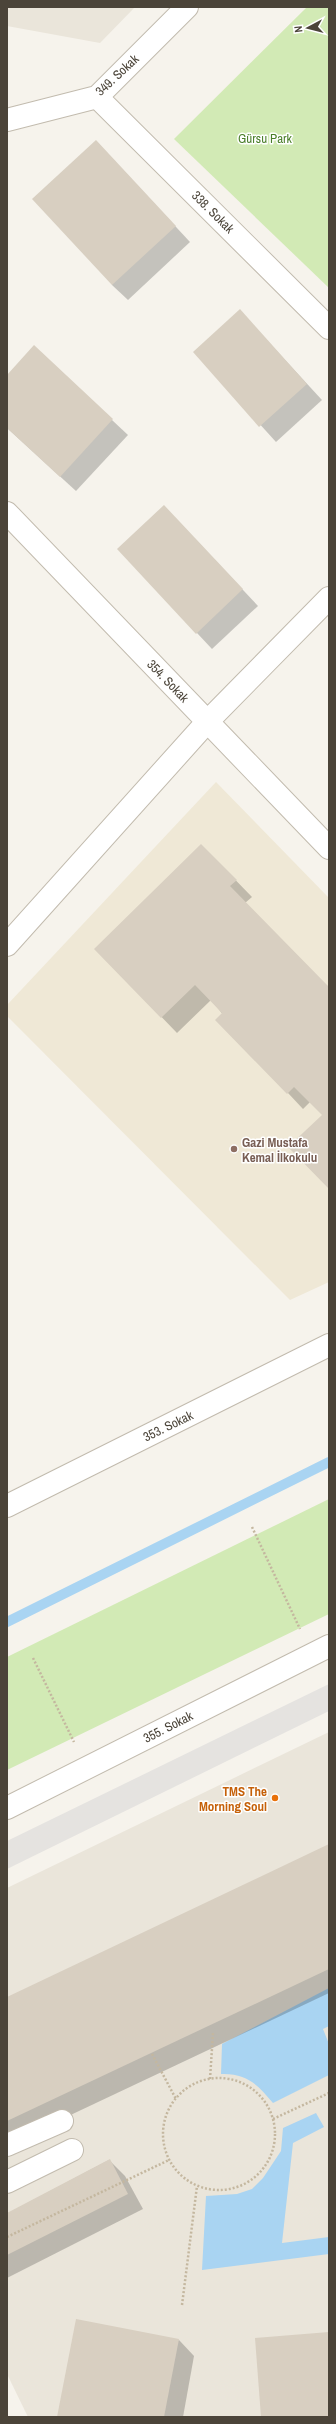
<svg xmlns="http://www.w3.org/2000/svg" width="336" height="2424" viewBox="0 0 336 2424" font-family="'Archivo Narrow',sans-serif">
  <rect width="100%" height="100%" fill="#f6f3ec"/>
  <g fill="#eae5da">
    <path d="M7,7h128l-35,36 -93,-17z"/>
    <path d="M329,1732v685h-301l-21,-43v-486z"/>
  </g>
  <path fill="#efe8d6" d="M216,782l113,116v384l-39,18 -283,-284v-11z"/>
  <g fill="#d2eab5">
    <path d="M307,7h22v281l-155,-149z"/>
    <path d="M329,1499v115l-322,156v-113z"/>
  </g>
  <path fill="#e5e3e0" d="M329,1684v27l-322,158v-28z"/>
  <g fill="#a9d4f2">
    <path d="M329,1988v38l-6,3 6,15v31l-56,28c-15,-18 -26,-30 -52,-29l1,-30z"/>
    <path d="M316,2113l8,14 -31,16 -11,100 47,-6v17l-127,16 4,-74 31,-2 15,-5 11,-11 18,-27 2,-23z"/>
  </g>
  <g fill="#0003">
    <path d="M96,141l94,101 -62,58 -16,-15z"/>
    <path d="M240,311l82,89 -46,42 -82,-90z"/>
    <path d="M34,347l94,88 -52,56 -69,-63v-52z"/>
    <path d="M179,522l79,84 -46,43 -15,-16z"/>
    <path d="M217,861l35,36 -7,6 84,85v200l-6,-73 -13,-13 -7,7 -15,-16 -77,-93 -34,33 -81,-84z"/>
    <path d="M329,1846v147l-322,152v-147z"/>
    <path d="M109,2160l16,16 18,33 -136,69v-64z"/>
    <path d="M179,2340l15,16 -11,61h-125z"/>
  </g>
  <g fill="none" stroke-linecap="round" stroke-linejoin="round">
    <path stroke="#a9d4f2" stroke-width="10" d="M7,1622l322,-160"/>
  </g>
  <g fill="#d8cfc1">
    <path d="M96,140l80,86 -64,59 -80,-86z"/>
    <path d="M240,309l67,75 -48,43 -66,-75z"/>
    <path d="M34,345l79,74 -53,58 -53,-49v-53z"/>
    <path d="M164,505l79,84 -47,45 -79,-85z"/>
    <path d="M201,844l36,36 -7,6 99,101v202l-41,-42 34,-32 -28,-28 -7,7 -72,-74 7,-7 -27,-28 -34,33 -67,-69z"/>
    <path d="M329,1844v125l-322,152v-124z"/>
    <path d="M110,2159l18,35 -121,61v-42z"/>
    <path d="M76,2319l103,20 -15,78h-107z"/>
    <path d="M329,2332v85h-68l-6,-79z"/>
  </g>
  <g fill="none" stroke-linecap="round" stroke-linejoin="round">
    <g stroke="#c2bbae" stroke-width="24">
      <g id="street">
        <path d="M97,97l232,231"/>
        <path d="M7,120l90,-23 90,-90"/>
        <path d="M7,513l322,335"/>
        <path d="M7,945l200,-223 122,-124"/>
        <path d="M7,1506l322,-161"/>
        <path d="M7,1808l322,-162"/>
        <path d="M7,2145l55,-24"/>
        <path d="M7,2182l65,-32"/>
      </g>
    </g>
    <g stroke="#c4b79f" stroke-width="2.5" stroke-dasharray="2 2" stroke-linecap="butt">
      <path d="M252,1527l48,102"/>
      <path d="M33,1658l41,84"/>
      <path d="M152,2054l24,45"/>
      <circle cx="219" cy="2134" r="56"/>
      <path d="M210,2079l3,-46"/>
      <path d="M273,2119l56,-26"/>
      <path d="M7,2237l162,-77"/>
      <path d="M182,2305l15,-119"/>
    </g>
    <use href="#street" stroke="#fff" stroke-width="22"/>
  </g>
  <circle fill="#8d6e63" stroke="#fff" stroke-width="1.5" cx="234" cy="1149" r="4"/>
  <circle fill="#e8710a" stroke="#fff" stroke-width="1.5" cx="275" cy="1798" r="4"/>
  <g text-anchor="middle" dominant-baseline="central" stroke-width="3" stroke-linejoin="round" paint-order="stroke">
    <g font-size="13" fill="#4b4439" stroke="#fff">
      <text transform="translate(117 75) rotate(-43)">349. Sokak</text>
      <text transform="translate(213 212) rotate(45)">338. Sokak</text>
      <text transform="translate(168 681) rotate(46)">354. Sokak</text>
      <text transform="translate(168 1426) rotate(-26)">353. Sokak</text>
      <text transform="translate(168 1727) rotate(-27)">355. Sokak</text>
    </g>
    <g font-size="13" fill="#4a7f2a" stroke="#fff">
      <text x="265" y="138">Gürsu Park</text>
    </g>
    <g font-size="13" font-weight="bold" fill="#785e54" stroke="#fff" text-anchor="start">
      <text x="242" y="1142">Gazi Mustafa<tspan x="242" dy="15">Kemal İlkokulu</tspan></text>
    </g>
    <g font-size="13" font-weight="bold" fill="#c56008" stroke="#fff" text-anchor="end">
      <text x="267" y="1791">TMS The<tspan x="267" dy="15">Morning Soul</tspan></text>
    </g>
  </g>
  <rect width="336" height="2424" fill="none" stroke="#4b4439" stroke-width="16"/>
  <g transform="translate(308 28) rotate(263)" stroke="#ffffff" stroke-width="3" paint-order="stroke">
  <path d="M0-3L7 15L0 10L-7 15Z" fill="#4b4439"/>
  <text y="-6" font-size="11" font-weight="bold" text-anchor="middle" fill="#4b4439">N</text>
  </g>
</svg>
